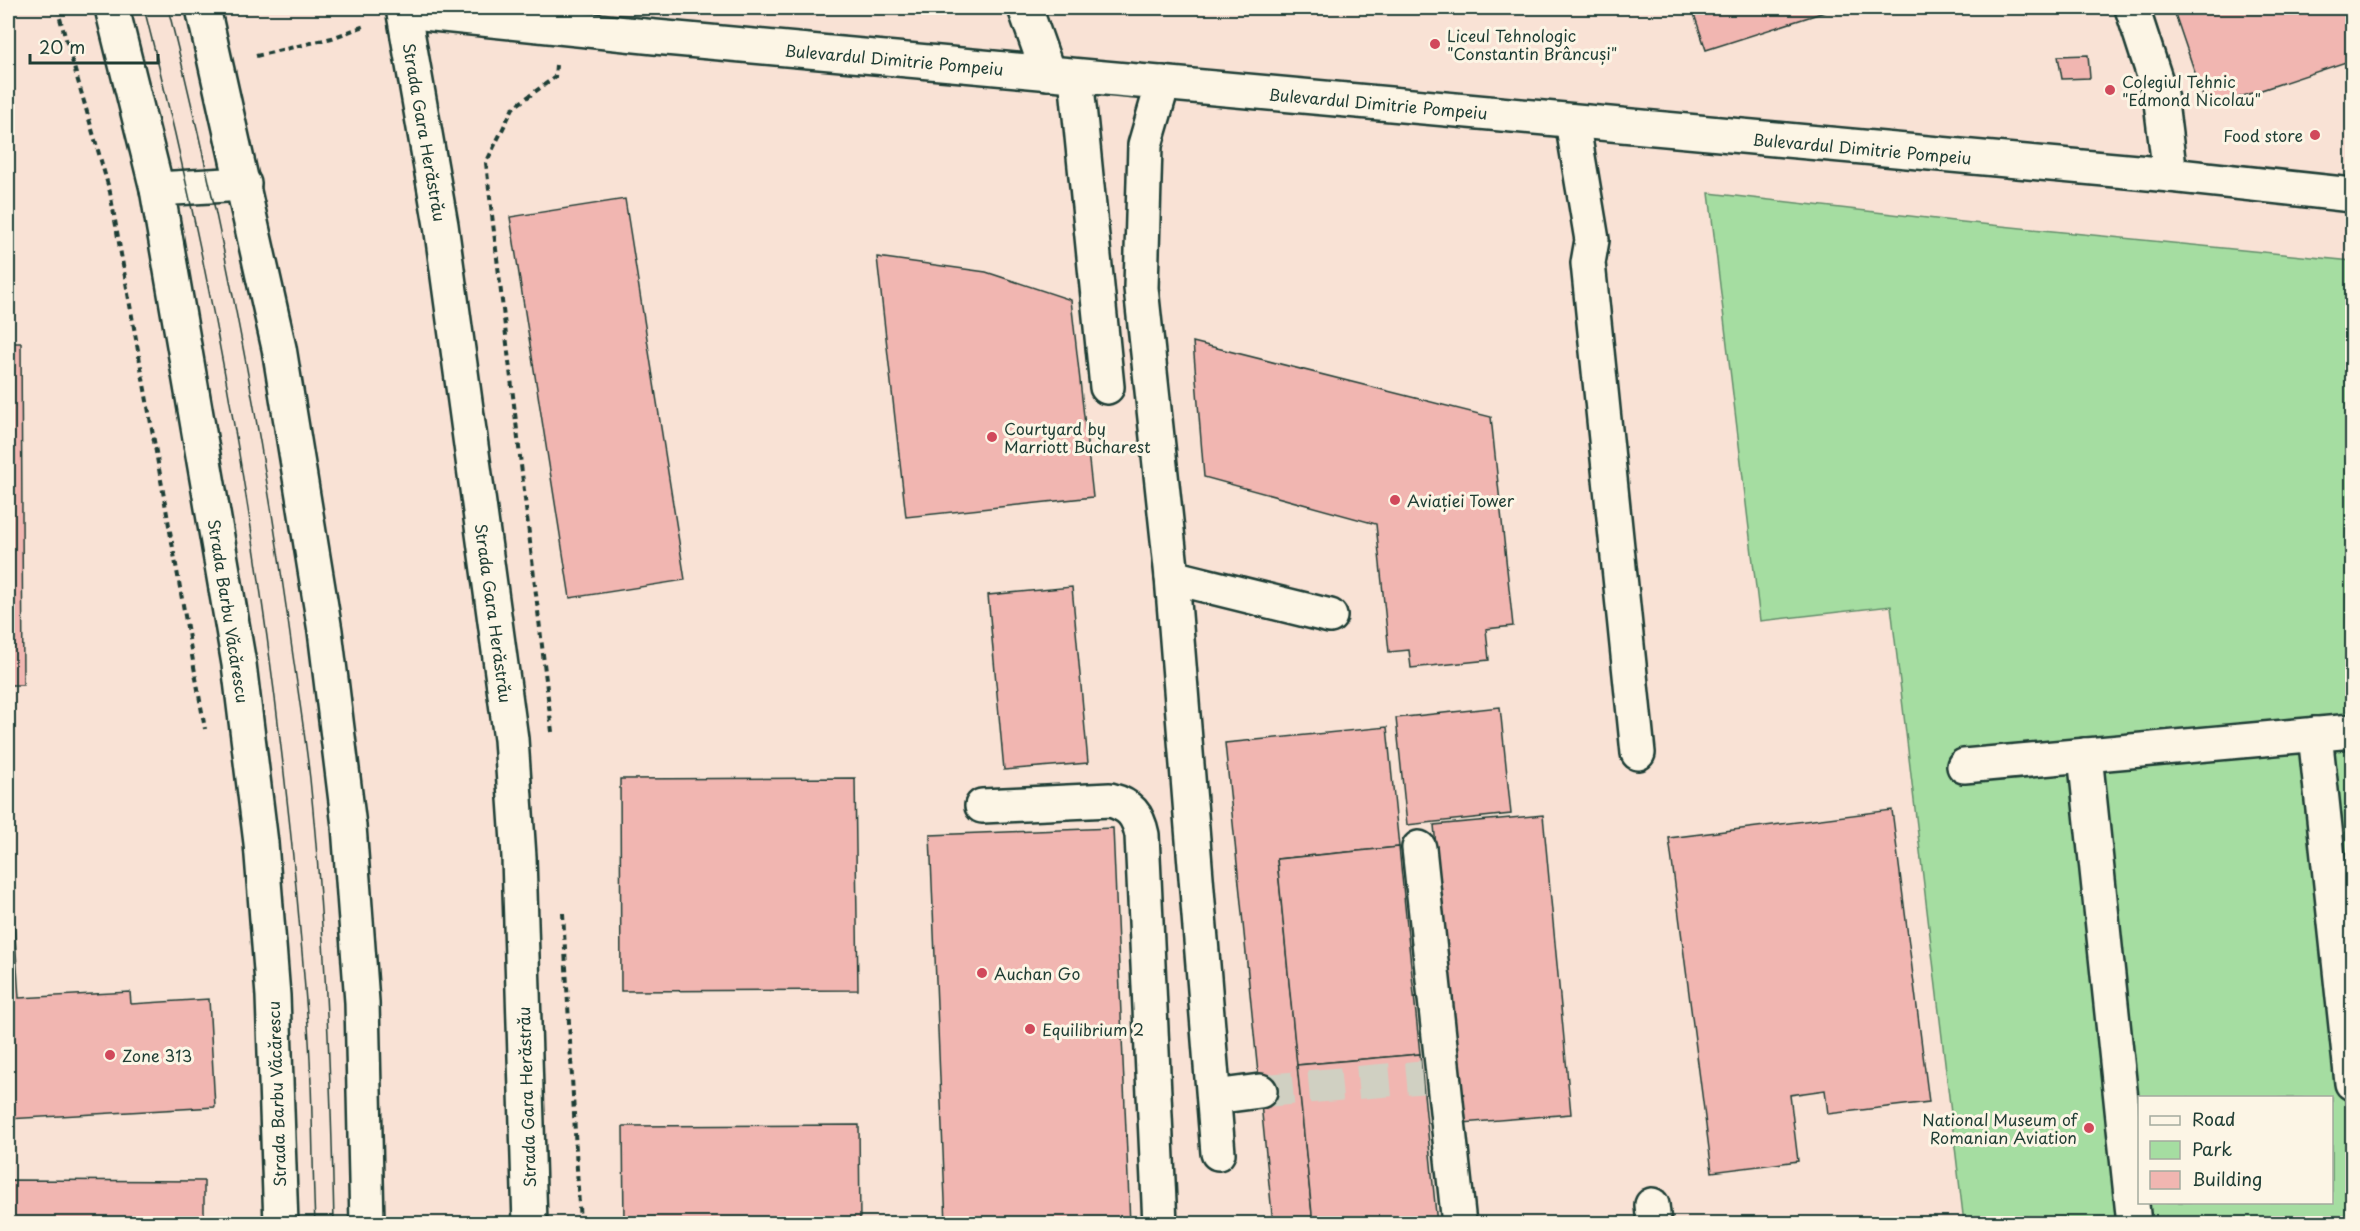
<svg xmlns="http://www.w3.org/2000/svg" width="2360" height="1231" viewBox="0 0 2360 1231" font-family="'Playpen Sans',sans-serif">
  <rect width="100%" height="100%" fill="#fcf5e5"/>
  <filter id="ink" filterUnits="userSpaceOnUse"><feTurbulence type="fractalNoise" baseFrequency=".0167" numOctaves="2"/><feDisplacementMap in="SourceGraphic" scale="12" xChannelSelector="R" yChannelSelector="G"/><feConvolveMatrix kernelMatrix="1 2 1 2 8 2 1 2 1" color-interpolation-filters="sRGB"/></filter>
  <g filter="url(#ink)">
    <path fill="#f9e2d5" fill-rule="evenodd" d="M8,8h2344v1215h-2344zM2140,1098h192v104h-192z"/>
    <path fill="#a5dda1" stroke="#628d6a" stroke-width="1.5" fill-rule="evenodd" d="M1709,193l253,29 390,39v962h-388l-73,-617 -131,15zM2140,1098h192v104h-192z"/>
    <g fill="#f1b6b1" stroke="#1f3d34" stroke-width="1.5">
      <path d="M1692,8h145l-131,42z"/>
      <path d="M2173,8h179v52l-145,48z"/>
      <path d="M2088,55l2,23 -28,1 -4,-23z"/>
      <path d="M625,199l60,381 -115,18 -60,-381z"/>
      <path d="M877,257l109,15 85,28 22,197 -187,20z"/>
      <path d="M1193,342l298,75 22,209 -27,3 3,31 -78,8 -2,-18 -20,2 -13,-128 -172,-47z"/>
      <path d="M8,343h13l2,342h-15z"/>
      <path d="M1072,587l16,176 -84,7 -16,-175z"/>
      <path d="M1500,707l11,107 -104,11 -11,-107z"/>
      <path d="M1387,727l12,120 -122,12 36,365h-40l-48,-481z"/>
      <path d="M855,778l3,212 -237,1 -1,-212z"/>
      <path d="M1892,810l37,292 -101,12 -3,-24 -35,5 8,66 -86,11 -43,-334z"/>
      <path d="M1543,815l28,299 -109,9 -28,-298z"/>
      <path d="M1113,828l17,396h-184l-16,-389z"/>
      <path d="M1399,847l21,207 -123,11 -20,-206z"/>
      <path d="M8,905h5l6,93 111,-6 1,12 78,-5 6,108 -207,12z"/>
      <path d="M1420,1054l17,170h-124l-16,-159z"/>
      <path d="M859,1125l1,99h-236l-1,-98z"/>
      <path d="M8,1180l196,1v43h-196z"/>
    </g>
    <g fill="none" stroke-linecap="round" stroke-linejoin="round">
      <path stroke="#d0d0c2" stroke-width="33" stroke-dasharray="33 16" stroke-linecap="butt" d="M1260,1091l162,-14"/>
      <g stroke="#1f3d34" stroke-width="38">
        <g id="minor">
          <path d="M403,8l38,217 70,514 8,118 11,367"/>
          <path d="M1025,8l23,65"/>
          <path d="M2132,8l28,86 10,81"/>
          <path d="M404,11l251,26 1515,138 182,20"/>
          <path d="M1076,76l31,311"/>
          <path d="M1163,83l-18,62 -4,143 31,289 46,576"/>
          <path d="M1572,121l20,119 -4,23 50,490"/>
          <path d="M157,189l87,-5"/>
          <path d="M1172,577l158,39"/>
          <path d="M2315,734l37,349"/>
          <path d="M2085,755l49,469"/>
          <path d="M1964,766l388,-35"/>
          <path d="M982,806l128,-6c20,5 28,15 32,35l18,389"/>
          <path d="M1419,848l40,376"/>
          <path d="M1214,1097l46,-6"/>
          <path d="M1652,1205l2,19"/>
        </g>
      </g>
      <g stroke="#1f3d34" stroke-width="38">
        <g id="major">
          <path d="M112,8l45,181 82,475 22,179 12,153 8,228"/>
          <path d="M203,8l76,340 46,283 24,195 13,176 5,222"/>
        </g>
      </g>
      <g stroke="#1f3d34" stroke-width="4" stroke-dasharray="6 4.5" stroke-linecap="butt">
        <path d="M57,8l53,184 95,537"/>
        <path d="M256,56l76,-18 35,-13"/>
        <path d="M552,732l-66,-569 27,-55 42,-31 1,-12"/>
        <path d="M563,913l17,311"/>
      </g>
      <use href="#minor" stroke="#fcf5e5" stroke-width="33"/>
      <use href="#major" stroke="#fcf5e5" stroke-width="33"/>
      <g stroke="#1f3d34" stroke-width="1.5">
        <path d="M144,8c87,334 138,674 164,1018 5,65 4,132 7,198"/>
        <path d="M168,8c51,202 91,406 120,612 7,53 16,106 22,159 15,148 21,296 24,445"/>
      </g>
    </g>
  </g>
  <g fill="#d1495b" stroke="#fcf5e5" stroke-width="2">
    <circle cx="1435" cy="44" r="6"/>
    <circle cx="2110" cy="90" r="6"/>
    <circle cx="2315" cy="135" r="6"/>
    <circle cx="992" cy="437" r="6"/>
    <circle cx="1395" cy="500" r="6"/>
    <circle cx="982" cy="973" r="6"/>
    <circle cx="1030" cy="1029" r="6"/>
    <circle cx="110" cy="1055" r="6"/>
    <circle cx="2089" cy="1128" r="6"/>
  </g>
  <g text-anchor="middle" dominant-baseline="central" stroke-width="6" stroke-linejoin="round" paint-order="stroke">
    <g font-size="16" fill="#1f3d34" stroke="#fcf5e5" text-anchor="start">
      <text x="1447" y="35">Liceul Tehnologic<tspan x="1447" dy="18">"Constantin Brâncuși"</tspan></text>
      <text x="2122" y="81">Colegiul Tehnic<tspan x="2122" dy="18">"Edmond Nicolau"</tspan></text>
      <text x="2303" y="135" text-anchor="end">Food store</text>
      <text x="1004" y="428">Courtyard by<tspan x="1004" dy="18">Marriott Bucharest</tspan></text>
      <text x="1407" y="500">Aviației Tower</text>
      <text x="994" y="973">Auchan Go</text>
      <text x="1042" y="1029">Equilibrium 2</text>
      <text x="122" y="1055">Zone 313</text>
      <text x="2077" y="1119" text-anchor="end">National Museum of<tspan x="2077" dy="18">Romanian Aviation</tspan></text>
    </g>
    <g font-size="16" fill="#1f3d34" stroke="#fcf5e5">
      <text transform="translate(894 59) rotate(5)">Bulevardul Dimitrie Pompeiu</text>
      <text transform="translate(1378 103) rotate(5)">Bulevardul Dimitrie Pompeiu</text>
      <text transform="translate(425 132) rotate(80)">Strada Gara Herăstrău</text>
      <text transform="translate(1862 148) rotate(5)">Bulevardul Dimitrie Pompeiu</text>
      <text transform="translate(229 611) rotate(81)">Strada Barbu Văcărescu</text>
      <text transform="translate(494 613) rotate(82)">Strada Gara Herăstrău</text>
      <text transform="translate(276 1094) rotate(-92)">Strada Barbu Văcărescu</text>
      <text transform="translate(526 1097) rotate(-92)">Strada Gara Herăstrău</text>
    </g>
  </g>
  <rect width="2360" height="1231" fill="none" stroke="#fcf5e5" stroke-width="30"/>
  <rect x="15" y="15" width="2330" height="1201" fill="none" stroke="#1f3d34" stroke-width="2" filter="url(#ink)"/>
  <rect x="2138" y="1096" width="195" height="108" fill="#fcf5e5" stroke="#a4ab9e" stroke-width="1.5"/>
  <rect x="2150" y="1116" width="30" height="9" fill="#fcf5e5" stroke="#a4ab9e" stroke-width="1.5"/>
  <text x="2192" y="1126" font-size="18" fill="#1f3d34">Road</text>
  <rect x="2150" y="1141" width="30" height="18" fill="#a5dda1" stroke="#a4ab9e" stroke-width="1.5"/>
  <text x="2192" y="1156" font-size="18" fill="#1f3d34">Park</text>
  <rect x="2150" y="1171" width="30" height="18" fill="#f1b6b1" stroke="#a4ab9e" stroke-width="1.5"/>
  <text x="2192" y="1186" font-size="18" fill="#1f3d34">Building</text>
  <path d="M30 54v9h128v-9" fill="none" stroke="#1f3d34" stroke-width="3"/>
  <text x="39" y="54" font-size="18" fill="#1f3d34" stroke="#fcf5e5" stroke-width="4.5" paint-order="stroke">20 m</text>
</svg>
